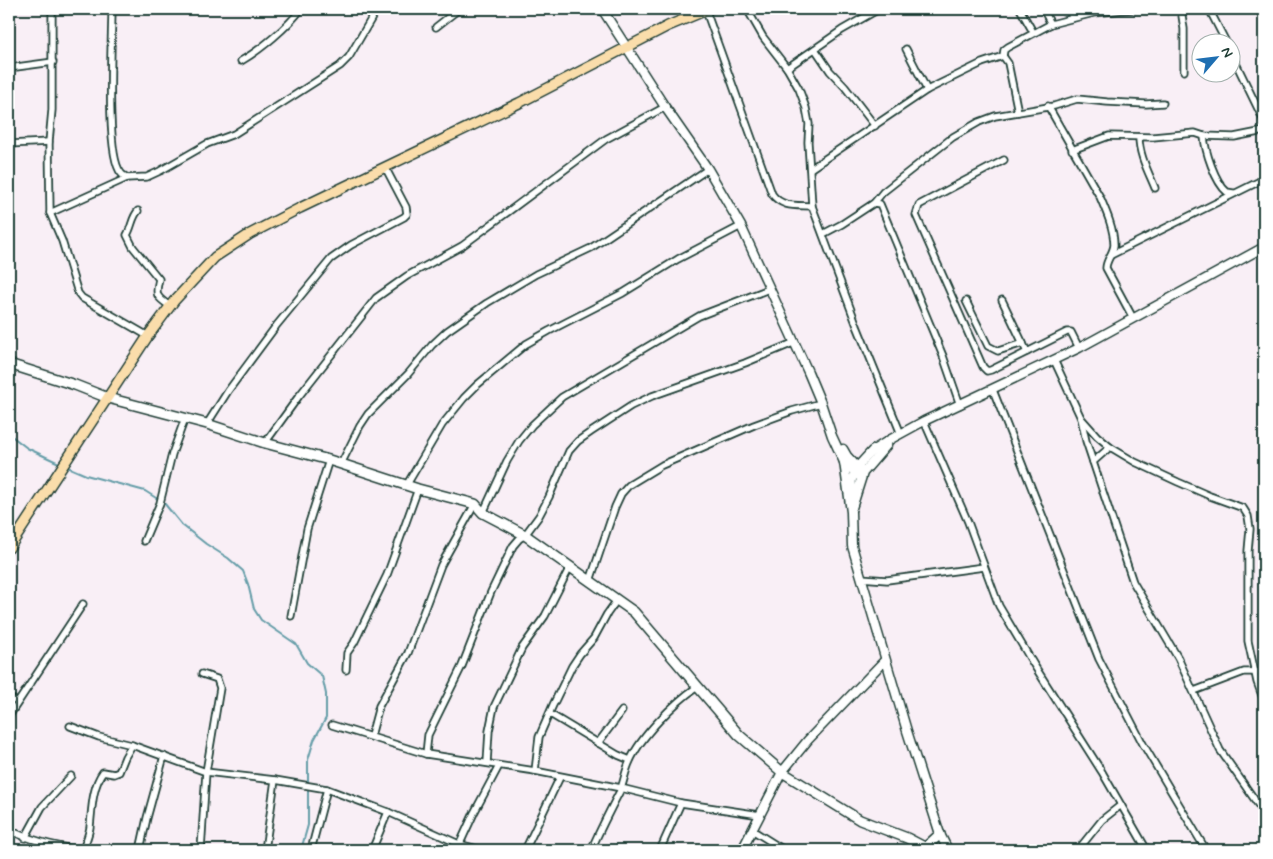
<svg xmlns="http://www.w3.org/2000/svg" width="1273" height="859" viewBox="0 0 1273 859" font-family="Mynerve,sans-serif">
  <rect width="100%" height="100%" fill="#f9eff6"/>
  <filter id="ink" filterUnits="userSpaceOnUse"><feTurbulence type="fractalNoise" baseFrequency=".02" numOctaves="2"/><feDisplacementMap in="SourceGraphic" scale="10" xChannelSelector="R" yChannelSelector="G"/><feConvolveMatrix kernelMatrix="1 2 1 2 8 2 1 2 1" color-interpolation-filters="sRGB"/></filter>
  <g filter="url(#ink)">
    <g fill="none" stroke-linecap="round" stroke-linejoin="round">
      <g stroke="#659da8" stroke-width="2">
        <path d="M9,434l18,14 34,16"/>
        <path d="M65,466l21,9 59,16 19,12 18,22 24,19 22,14 15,13 5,13 6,25 7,11 35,24 11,19 15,13 4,18v24l-12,22 -6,20v65l-7,25"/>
      </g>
      <g stroke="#1f3d34" stroke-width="9">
        <g id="minor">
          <path d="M52,9v101l-3,32 1,71 12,28 16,52 4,5 66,38"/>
          <path d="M112,9c0,28 -7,147 9,164 1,2 4,3 6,5"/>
          <path d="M747,9l16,28 24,31 12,21 7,19 3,16 -1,18 4,64 45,120 44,108"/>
          <path d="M1020,9l13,23"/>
          <path d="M1043,9l8,15"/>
          <path d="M1068,9l5,9"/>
          <path d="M1181,9l3,20v42"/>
          <path d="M1209,9l17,33"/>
          <path d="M706,11l66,183c10,14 25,11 40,12"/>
          <path d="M436,27l23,-18"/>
          <path d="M815,49l15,22 15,16 30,39"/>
          <path d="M906,49l21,41"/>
          <path d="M1230,51l34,70"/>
          <path d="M1003,56l1,-6 4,-3 43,-23 43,-11 39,-4"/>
          <path d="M1003,56l5,7 10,49"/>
          <path d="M241,61c18,-10 48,-35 60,-52"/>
          <path d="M9,68l44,-6"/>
          <path d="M787,68l55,-38 35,-20"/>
          <path d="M1048,106l52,91c6,14 14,32 14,48 -1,9 -8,15 -8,23l27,50"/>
          <path d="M1204,136c1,15 11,46 23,56l6,1"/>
          <path d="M1139,137c0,18 9,34 16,51"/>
          <path d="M9,144l40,-2"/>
          <path d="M1072,150l37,-14 44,1 42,-4 9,3 30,1 30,-6"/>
          <path d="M1004,160l-85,45 -3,10 67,152 4,4 4,-1 76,-38h4l8,16"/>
          <path d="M810,169l117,-79 55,-27 21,-7"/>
          <path d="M874,203l9,-11 70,-55 26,-15 16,-6 59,-10 23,-7 30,3 39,2 17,-1"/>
          <path d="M138,211c-6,6 -6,16 -11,24l6,12 26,32c-4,16 -3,18 11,27"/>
          <path d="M50,213l77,-35 20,-1 13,-6 47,-27 27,-10 106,-68 9,-9 28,-48"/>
          <path d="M823,234l19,-10 32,-21 6,1 63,152 17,49"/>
          <path d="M1111,255l153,-76"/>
          <path d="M1002,300l25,52"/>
          <path d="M966,301l22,45 10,5 25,-8"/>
          <path d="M1054,360l27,58 16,18 13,11 25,15 43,20 32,14 33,12 5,8 2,13 -2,22v90l9,41 7,19"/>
          <path d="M993,390l106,269 44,85 63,106"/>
          <path d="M1081,418l5,23 47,141 45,76 42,92 44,63"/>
          <path d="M924,421l44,101 31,84 35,59 68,107 45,78"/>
          <path d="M207,424l21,-33 48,-65 55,-67 20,-14 53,-28 3,-3 -1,-7 -21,-40"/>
          <path d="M265,443l34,-47 77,-98 31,-22 55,-30 144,-107 59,-32"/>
          <path d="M1093,462l17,-15"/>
          <path d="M341,464l19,-38 8,-12 40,-40 24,-29 15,-14 40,-28 49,-29 55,-26 117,-79"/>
          <path d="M406,486l36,-61 22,-27 13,-13 49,-41 23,-13 74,-38 55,-34 63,-33"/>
          <path d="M483,513l24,-52 12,-20 13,-16 30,-28 137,-81 70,-27"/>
          <path d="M144,541l16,-38 12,-49 13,-36"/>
          <path d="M861,578l26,2 97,-13"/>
          <path d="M590,581l25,-74 6,-13 8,-9 33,-20 92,-40 38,-14 29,-8"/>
          <path d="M291,616l16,-87 22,-69"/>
          <path d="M346,670l1,-17 7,-10 33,-68 31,-86"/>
          <path d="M1194,691l50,-19h20"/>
          <path d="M9,697l8,5"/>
          <path d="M550,714l68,41 12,5"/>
          <path d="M9,716l74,-112"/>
          <path d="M332,725l94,29 109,17 86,17 60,15 79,12"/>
          <path d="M70,726l29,11 33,8 74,27 69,8 52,9 61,23 71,32 22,6"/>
          <path d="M371,736l8,-30 29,-53 33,-88 34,-61"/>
          <path d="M598,743l24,-32"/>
          <path d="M426,754l2,-19 34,-69 29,-74 22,-46 6,-7 6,-4 14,-19 10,-19 20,-46 9,-10 13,-9 40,-26 21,-10 93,-33 48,-20"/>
          <path d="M487,763l2,-32 5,-24 28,-59 23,-32 25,-49"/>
          <path d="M535,771l4,-34 14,-32 19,-39 8,-12 14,-16 13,-24 10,-14"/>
          <path d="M9,830c23,11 43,15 69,20"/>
          <path d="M752,830l32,20"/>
          <path d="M25,838l17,-31 29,-31"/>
          <path d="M83,850c2,-7 6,-15 7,-23 2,-18 2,-40 13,-55l11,2 5,-2 6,-15 7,-12"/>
          <path d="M140,850l7,-32 17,-62"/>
          <path d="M201,850l5,-78 14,-84 -3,-9 -15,-5"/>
          <path d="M265,850l10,-70"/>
          <path d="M311,850l16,-61"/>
          <path d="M372,850l16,-38"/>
          <path d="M457,850l17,-37 25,-47"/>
          <path d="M525,850l35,-73"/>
          <path d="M591,850c9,-20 19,-40 29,-59 4,-9 5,-20 10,-30 11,-25 44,-58 67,-74"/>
          <path d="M660,850l21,-47"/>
          <path d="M1078,850l24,-30 19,-15"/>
        </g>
      </g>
      <g stroke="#1f3d34" stroke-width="11">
        <g id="tertiary">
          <path d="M602,9l63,98 43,62 33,57 67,146 13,31 11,33 12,26 17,16"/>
          <path d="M843,449l4,7 14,15"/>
          <path d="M844,462l7,50 1,34 55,185 33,103 8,16"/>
          <path d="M850,498l2,-19 8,-15 12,-13 19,-12 33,-18 155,-73 185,-101"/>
          <path d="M852,508l11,-35 24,-28"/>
          <path d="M742,850l40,-78 26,-32 77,-80"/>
        </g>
      </g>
      <g stroke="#1f3d34" stroke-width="12">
        <g id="secondary">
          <path d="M9,364l66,21 33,13 99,26 58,19 64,17 89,29 57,15 8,9 42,22 109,77 105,123 43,37 78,48 47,18 23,12"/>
          <path d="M926,847l14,-13"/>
        </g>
      </g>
      <g stroke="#1f3d34" stroke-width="12">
        <path id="primary" d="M9,548l139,-212 26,-35 41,-44 35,-23 50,-26 219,-105 149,-77 41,-17"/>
      </g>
      <use href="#minor" stroke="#fff" stroke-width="5.5"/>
      <use href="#tertiary" stroke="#fff" stroke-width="8"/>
      <use href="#secondary" stroke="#fff" stroke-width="9"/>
      <use href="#primary" stroke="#faddab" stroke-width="9"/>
    </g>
  </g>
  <rect width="1273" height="859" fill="none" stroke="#fff" stroke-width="30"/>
  <rect x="15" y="15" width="1243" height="829" fill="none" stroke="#1f3d34" stroke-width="2" filter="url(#ink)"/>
  <g transform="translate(1216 58) rotate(62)"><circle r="24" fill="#ffffff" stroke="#a5b1ae"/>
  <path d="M0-4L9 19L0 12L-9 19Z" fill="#1f6fb2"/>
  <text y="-8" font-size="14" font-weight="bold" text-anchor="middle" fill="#1f3d34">N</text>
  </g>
</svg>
